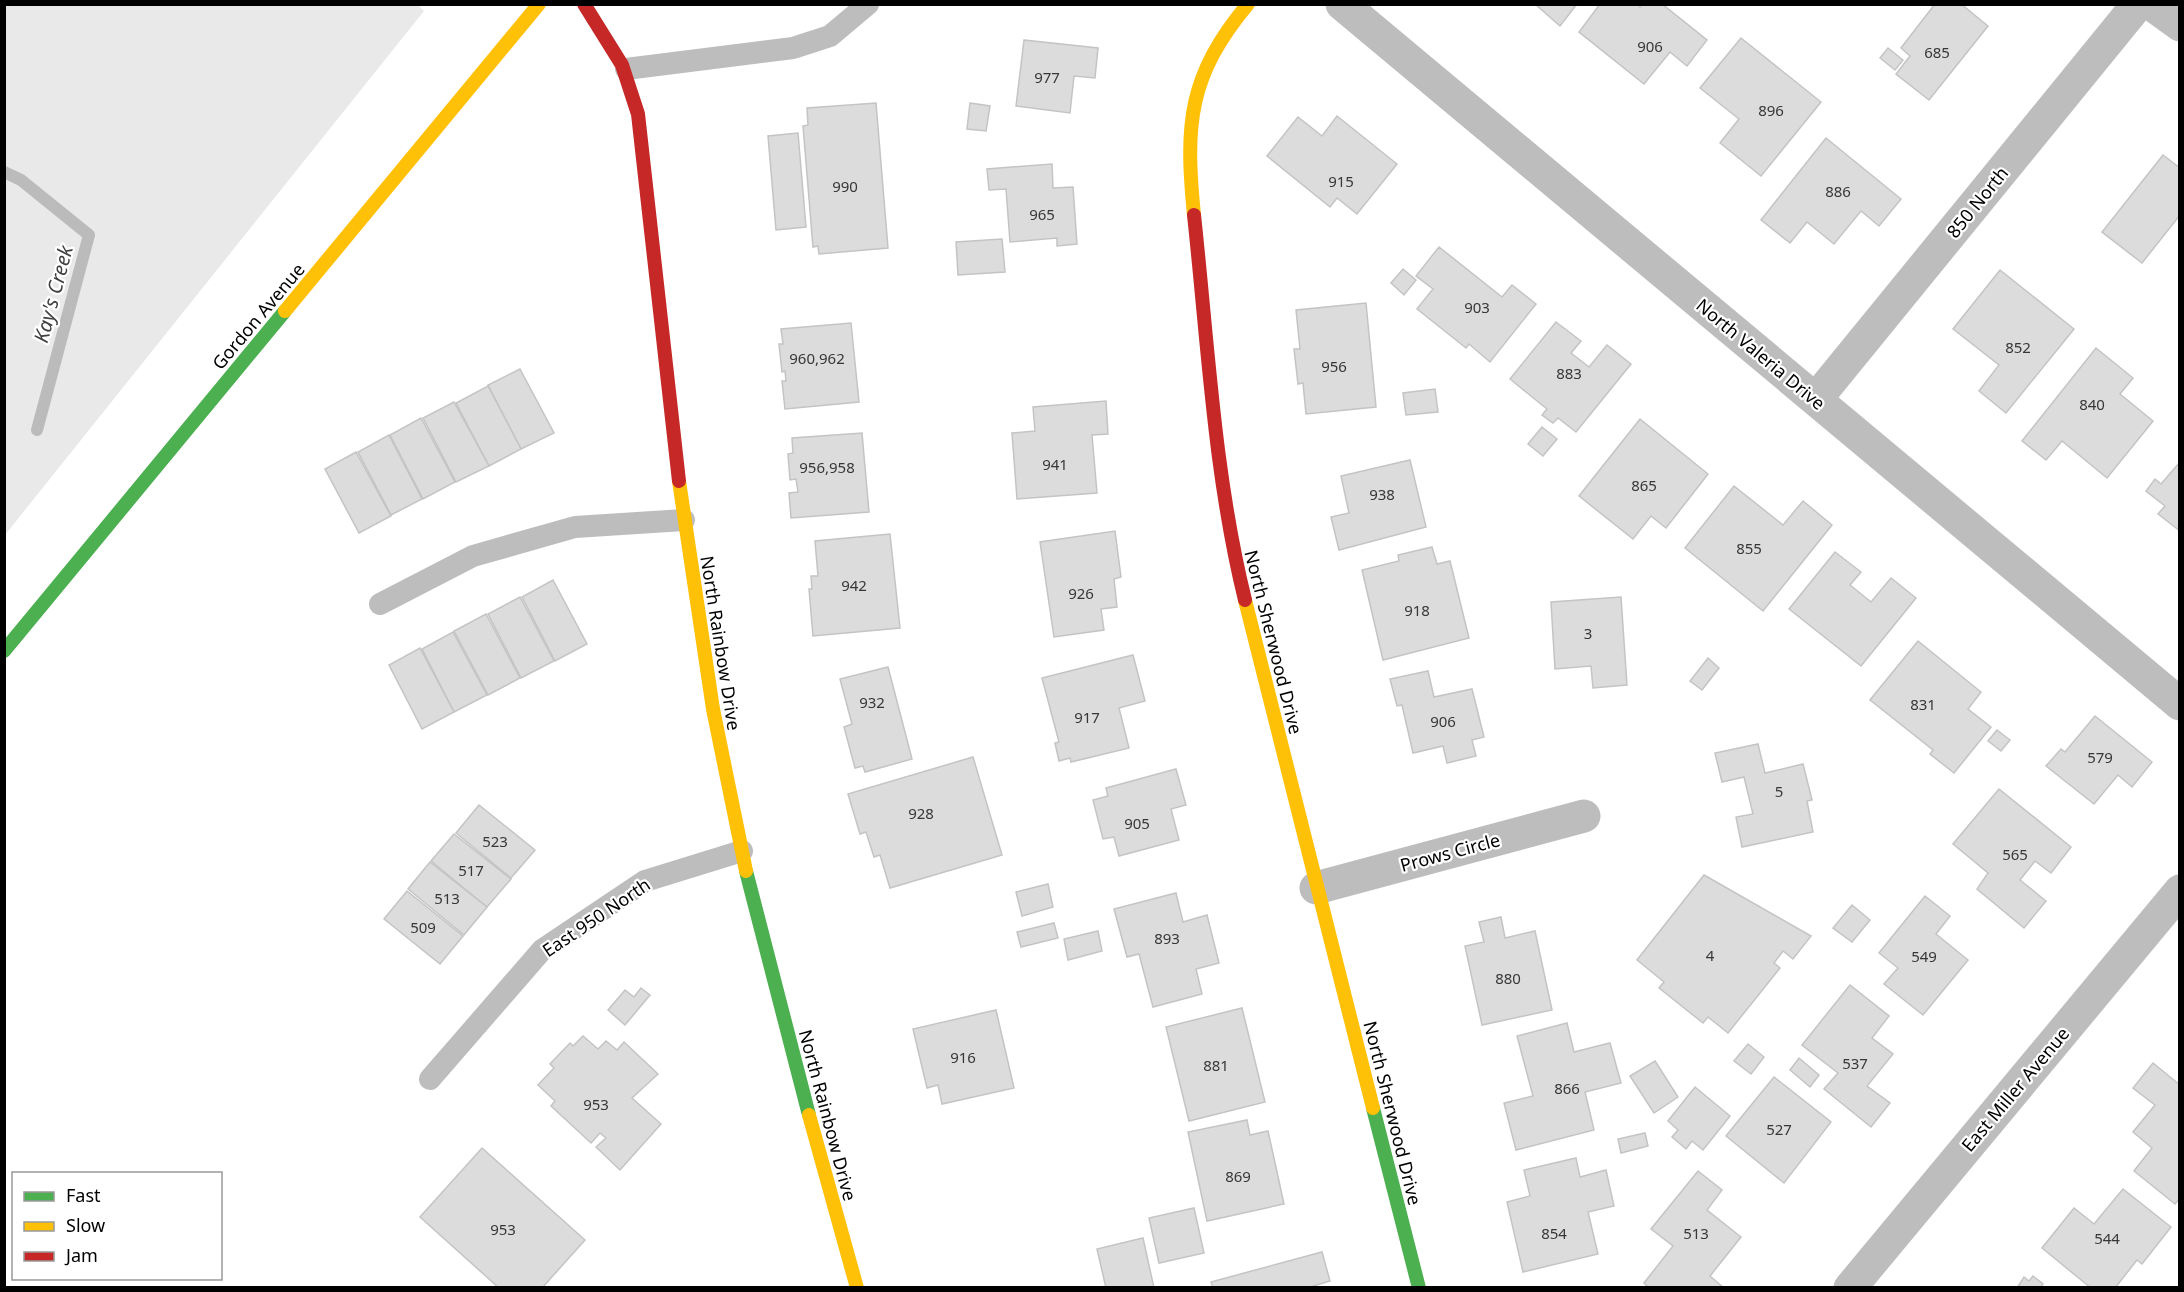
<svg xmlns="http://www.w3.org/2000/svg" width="2184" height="1292" viewBox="0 0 2184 1292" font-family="'Noto Sans',sans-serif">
  <rect width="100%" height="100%" fill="#fff"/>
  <path fill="#e9e9e9" d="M5,4h412l7,7 -419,524z"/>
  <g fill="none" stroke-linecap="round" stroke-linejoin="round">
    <path stroke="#bbb" stroke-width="12" d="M4,172l17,8 68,55 -52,195"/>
  </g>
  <g fill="#dcdcdc" stroke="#c4c4c4" stroke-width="1.5">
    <path d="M1535,4h42l-17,22z"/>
    <path d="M1600,4h37l3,3 2,-3h20l45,36 -20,26 -17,-14 -26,32 -65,-52z"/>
    <path d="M1935,4h26l27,22 -59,74 -33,-26 14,-18 -9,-8z"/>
    <path d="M1741,38l80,64 -60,74 -41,-33 19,-24 -39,-31z"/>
    <path d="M1024,40l74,8 -3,30 -21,-2 -4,37 -54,-7z"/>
    <path d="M1888,48l15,12 -8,10 -15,-12z"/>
    <path d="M876,103l12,145 -69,6 -1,-8 -5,1 -10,-121 5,-1 -1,-17z"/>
    <path d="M970,103l20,3 -4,25 -19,-2z"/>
    <path d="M1337,116l60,48 -40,50 -20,-16 -7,9 -63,-51 31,-39 24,19z"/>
    <path d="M798,133l8,94 -30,3 -8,-94z"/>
    <path d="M1826,138l75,61 -22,27 -18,-15 -27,33 -27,-22 -17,21 -29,-23z"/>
    <path d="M2163,155l17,13v47l-38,48 -40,-31z"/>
    <path d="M1052,164l1,24 20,-1 4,57 -20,2v-8l-47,4 -4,-53 -17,1 -2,-21z"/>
    <path d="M1002,239l3,33 -47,3 -2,-33z"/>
    <path d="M1439,247l63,50 10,-12 24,19 -46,58 -21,-18 -3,4 -49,-39 16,-20 -17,-13z"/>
    <path d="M1403,269l13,11 -12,15 -13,-12z"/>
    <path d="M2000,270l74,59 -68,84 -27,-22 20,-26 -46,-36z"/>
    <path d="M1366,303l10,104 -70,7 -3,-31 -5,1 -4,-35h6l-4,-39z"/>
    <path d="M1556,322l25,19 -10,12 18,14 18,-22 24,19 -55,68 -18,-14 -5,5 -11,-8 5,-6 -37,-30z"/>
    <path d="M851,323l8,79 -74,7 -3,-28h4l-1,-10 -3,1 -3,-28h4l-2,-15z"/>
    <path d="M2096,348l37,30 -13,16 33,27 -46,57 -45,-37 -16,19 -24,-19z"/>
    <path d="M520,369l34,64 -33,16 -33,-64z"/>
    <path d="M488,386l33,63 -32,17 -33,-63z"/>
    <path d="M1435,389l3,23 -32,3 -3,-22z"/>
    <path d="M1106,401l2,33 -16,1 5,58 -80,6 -5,-66 23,-2 -2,-24z"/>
    <path d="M454,402l35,64 -33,16 -33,-64z"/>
    <path d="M421,418l34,64 -32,17 -33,-64z"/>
    <path d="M1640,419l68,55 -42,54 -15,-12 -18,23 -54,-43z"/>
    <path d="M1542,427l15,12 -14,17 -15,-12z"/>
    <path d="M862,433l7,79 -78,6 -2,-25 9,-1 -2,-13 -6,1 -2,-26 5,-1 -1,-15z"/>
    <path d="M389,435l33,64 -31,16 -33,-63z"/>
    <path d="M356,452l35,64 -32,17 -34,-64z"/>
    <path d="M1410,460l16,67 -87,23 -8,-33 18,-4 -8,-37z"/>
    <path d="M2180,462v69l-22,-17 7,-8 -19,-15 9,-12 6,5z"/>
    <path d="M1734,486l49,39 20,-24 29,24 -69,86 -78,-63z"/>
    <path d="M1115,531l6,46 -7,2 3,28 -16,2 3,21 -50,7 -14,-95z"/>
    <path d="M890,534l10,94 -87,8 -4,-47h3l-1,-13h7l-3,-35z"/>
    <path d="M1432,547l5,17 13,-3 19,77 -86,22 -21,-90 37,-9 -1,-6z"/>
    <path d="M1835,552l26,20 -11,13 21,17 20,-24 25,20 -55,68 -72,-57z"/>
    <path d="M553,580l34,64 -32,17 -33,-64z"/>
    <path d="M520,597l34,64 -33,17 -33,-64z"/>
    <path d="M1621,597l6,88 -34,3 -2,-22 -36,3 -4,-67z"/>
    <path d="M486,614l34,64 -32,17 -34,-64z"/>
    <path d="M453,632l34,63 -33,17 -32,-63z"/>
    <path d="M1918,641l63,51 -13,17 23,18 -37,46 -24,-19 3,-4 -63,-50z"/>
    <path d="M420,648l34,64 -32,17 -33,-64z"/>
    <path d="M1133,655l12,46 -26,7 10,40 -58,14 -1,-4 -11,3 -4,-18 4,-1 -17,-64z"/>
    <path d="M1708,658l11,10 -17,22 -12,-9z"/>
    <path d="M888,667l24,92 -47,13 -2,-6 -8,2 -11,-41 8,-3 -12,-45z"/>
    <path d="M1428,671l6,26 38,-8 12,48 -12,3 4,16 -29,7 -4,-17 -30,7 -11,-48 -5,1 -7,-27z"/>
    <path d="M2095,716l57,46 -20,25 -14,-12 -24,29 -48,-38 15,-17 4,3z"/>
    <path d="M1997,730l13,10 -9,11 -13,-10z"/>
    <path d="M1758,744l7,29 38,-9 9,36 -5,1 6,31 -71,15 -6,-30 17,-3 -9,-37 -22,5 -7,-29z"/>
    <path d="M973,757l29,98 -112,33 -10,-33 -6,2 -8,-25 -6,2 -12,-40z"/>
    <path d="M1176,769l10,36 -15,4 8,31 -60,16 -5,-19 -11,2 -10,-39 15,-4 -2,-8z"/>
    <path d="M1999,789l72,58 -20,26 -16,-12 -15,19 26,21 -22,27 -47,-39 11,-16 -35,-29z"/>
    <path d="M479,805l56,45 -24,28 -55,-45z"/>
    <path d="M454,834l57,45 -24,28 -56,-46z"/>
    <path d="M430,862l57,45 -23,28 -56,-46z"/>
    <path d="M1704,875l107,61 -18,23 -10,-8 -9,12 6,5 -52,65 -20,-16 -5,6 -44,-35 5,-6 -27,-22z"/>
    <path d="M1048,884l5,23 -31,9 -6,-24z"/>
    <path d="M407,891l56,45 -23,28 -56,-45z"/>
    <path d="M1176,893l7,29 24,-7 12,48 -23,6 6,25 -49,13 -14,-53 -12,3 -13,-48z"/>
    <path d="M1925,896l25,20 -14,18 32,26 -45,55 -39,-31 14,-16 -19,-15z"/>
    <path d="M1852,905l18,15 -18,22 -19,-14z"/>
    <path d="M1501,917l4,21 30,-7 17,79 -70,15 -17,-79 19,-4 -5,-20z"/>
    <path d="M1054,923l4,15 -37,9 -4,-15z"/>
    <path d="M1098,931l4,20 -34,9 -4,-21z"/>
    <path d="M1850,985l39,31 -17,22 21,16 -26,32 23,17 -19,24 -47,-38 14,-16 -36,-28z"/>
    <path d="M641,988l9,7 -25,30 -17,-15 17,-20 9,7z"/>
    <path d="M1242,1008l23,94 -76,19 -23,-94z"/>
    <path d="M996,1010l18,78 -72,16 -4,-19 -11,3 -14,-59z"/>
    <path d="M1567,1023l7,29 36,-9 11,40 -36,9 9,38 -78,20 -12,-47 29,-7 -16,-60z"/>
    <path d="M583,1036l15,13 8,-8 11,9 7,-8 34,32 -26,24 29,26 -41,46 -24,-23 10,-9 -6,-5 -9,10 -40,-37 4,-5 -17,-16 16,-17 -4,-4 20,-21 3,3z"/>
    <path d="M1748,1044l16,13 -13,17 -17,-13z"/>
    <path d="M1799,1058l20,17 -9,12 -20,-17z"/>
    <path d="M1655,1061l23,36 -24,16 -24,-37z"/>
    <path d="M2153,1063l27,22v113l-5,6 -41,-33 18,-23 -19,-16 22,-27 -22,-17z"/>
    <path d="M1774,1077l57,45 -47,61 -58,-47z"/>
    <path d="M1695,1087l35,29 -27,34 -11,-9 -6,8 -14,-12 6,-7 -10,-9z"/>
    <path d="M1247,1120l3,15 18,-4 16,73 -77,17 -19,-89z"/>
    <path d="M1645,1133l3,13 -27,7 -3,-14z"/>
    <path d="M482,1148l103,92 -43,48h-43l-79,-71z"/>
    <path d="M1576,1158l4,19 26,-7 8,36 -26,6 10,42 -75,18 -16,-70 23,-6 -6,-26z"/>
    <path d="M1698,1171l24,19 -15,20 34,27 -31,39 14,12h-75l-5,-5 29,-37 -22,-17z"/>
    <path d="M2123,1189l48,38 -29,37 -5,-4 -22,28h-24l-49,-40 32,-40 20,16z"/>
    <path d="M1194,1208l10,45 -45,10 -10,-45z"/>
    <path d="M1143,1238l11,50h-48l-9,-39z"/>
    <path d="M1322,1252l8,29 -23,7h-94l-2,-6z"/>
    <path d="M2033,1276l10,8 -3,4h-23l7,-11 5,4z"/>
  </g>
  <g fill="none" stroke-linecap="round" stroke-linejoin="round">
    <g stroke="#bdbdbd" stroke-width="22">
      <path d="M626,69l167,-21 37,-12 38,-32"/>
      <path d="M380,604l93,-48 102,-29 109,-7"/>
      <path d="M430,1079l112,-129 103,-69 97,-30"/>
    </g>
    <g stroke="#bdbdbd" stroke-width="33">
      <path d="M1342,4l838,700"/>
      <path d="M2151,4l29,21"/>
      <path d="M1816,399l322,-395"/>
      <path d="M1316,888l268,-72"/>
      <path d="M1850,1288l330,-397"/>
    </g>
    <g stroke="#4caf50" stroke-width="14">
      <path d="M4,651l281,-340"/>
      <path d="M746,871l63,244"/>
      <path d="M1373,1108l46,180"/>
    </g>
    <g stroke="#ffc107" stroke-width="14">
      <path d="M1194,215c-9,-91 -6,-139 54,-211"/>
      <path d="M285,311l254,-307"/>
      <path d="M679,481l34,228 33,162"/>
      <path d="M1245,600l128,508"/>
      <path d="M809,1115l48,173"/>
    </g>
    <g stroke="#c62828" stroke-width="14">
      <path d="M584,4l38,61 16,49 41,367"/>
      <path d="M1194,215c14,129 20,259 51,385"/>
    </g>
  </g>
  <g text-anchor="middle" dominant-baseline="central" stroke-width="4.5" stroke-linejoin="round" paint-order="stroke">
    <g font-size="15" fill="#373737">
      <text x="1650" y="46">906</text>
      <text x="1937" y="52">685</text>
      <text x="1047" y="77">977</text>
      <text x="1771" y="110">896</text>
      <text x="1341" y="181">915</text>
      <text x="845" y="186">990</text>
      <text x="1838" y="191">886</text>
      <text x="1042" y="214">965</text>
      <text x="1477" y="307">903</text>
      <text x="2018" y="347">852</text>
      <text x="817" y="358">960,962</text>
      <text x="1334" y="366">956</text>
      <text x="1569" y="373">883</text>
      <text x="2092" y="404">840</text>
      <text x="1055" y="464">941</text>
      <text x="827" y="467">956,958</text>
      <text x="1644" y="485">865</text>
      <text x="1382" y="494">938</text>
      <text x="1749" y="548">855</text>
      <text x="854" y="585">942</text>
      <text x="1081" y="593">926</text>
      <text x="1417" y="610">918</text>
      <text x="1588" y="633">3</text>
      <text x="872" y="702">932</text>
      <text x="1923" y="704">831</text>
      <text x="1087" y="717">917</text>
      <text x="1443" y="721">906</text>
      <text x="2100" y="757">579</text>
      <text x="1779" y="791">5</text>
      <text x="921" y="813">928</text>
      <text x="1137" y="823">905</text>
      <text x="495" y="841">523</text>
      <text x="2015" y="854">565</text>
      <text x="471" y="870">517</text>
      <text x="447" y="898">513</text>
      <text x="423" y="927">509</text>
      <text x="1167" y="938">893</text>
      <text x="1710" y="955">4</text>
      <text x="1924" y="956">549</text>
      <text x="1508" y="978">880</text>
      <text x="963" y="1057">916</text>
      <text x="1855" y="1063">537</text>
      <text x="1216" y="1065">881</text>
      <text x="1567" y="1088">866</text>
      <text x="596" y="1104">953</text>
      <text x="1779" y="1129">527</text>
      <text x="1238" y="1176">869</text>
      <text x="503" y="1229">953</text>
      <text x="1554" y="1233">854</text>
      <text x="1696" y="1233">513</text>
      <text x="2107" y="1238">544</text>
    </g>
    <g font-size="18" fill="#000" stroke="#fff">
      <text transform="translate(1977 202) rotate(-51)">850 North</text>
      <text transform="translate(258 316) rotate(-50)">Gordon Avenue</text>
      <text transform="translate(1761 354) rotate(40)">North Valeria Drive</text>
      <text transform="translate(1274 642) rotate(76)">North Sherwood Drive</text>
      <text transform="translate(721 643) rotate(81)">North Rainbow Drive</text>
      <text transform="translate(1450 852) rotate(-15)">Prows Circle</text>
      <text transform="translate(596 917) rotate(-34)">East 950 North</text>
      <text transform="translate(2015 1089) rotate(-50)">East Miller Avenue</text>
      <text transform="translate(1393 1113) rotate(76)">North Sherwood Drive</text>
      <text transform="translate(828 1115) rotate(75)">North Rainbow Drive</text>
    </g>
    <g font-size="20" font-style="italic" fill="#3f3f3f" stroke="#fff">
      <text transform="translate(53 294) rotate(-75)">Kay's Creek</text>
    </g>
  </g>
  <rect width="2184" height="1292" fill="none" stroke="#000000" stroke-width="12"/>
  <rect x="12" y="1172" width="210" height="108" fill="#ffffff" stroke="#999999" stroke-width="1.5"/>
  <rect x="24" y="1192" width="30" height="9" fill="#4caf50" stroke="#999999" stroke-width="1.5"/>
  <text x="66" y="1202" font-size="18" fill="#000000">Fast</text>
  <rect x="24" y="1222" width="30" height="9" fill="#ffc107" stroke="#999999" stroke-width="1.5"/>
  <text x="66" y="1232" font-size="18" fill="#000000">Slow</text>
  <rect x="24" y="1252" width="30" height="9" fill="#c62828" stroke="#999999" stroke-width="1.5"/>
  <text x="66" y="1262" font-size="18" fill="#000000">Jam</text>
</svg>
